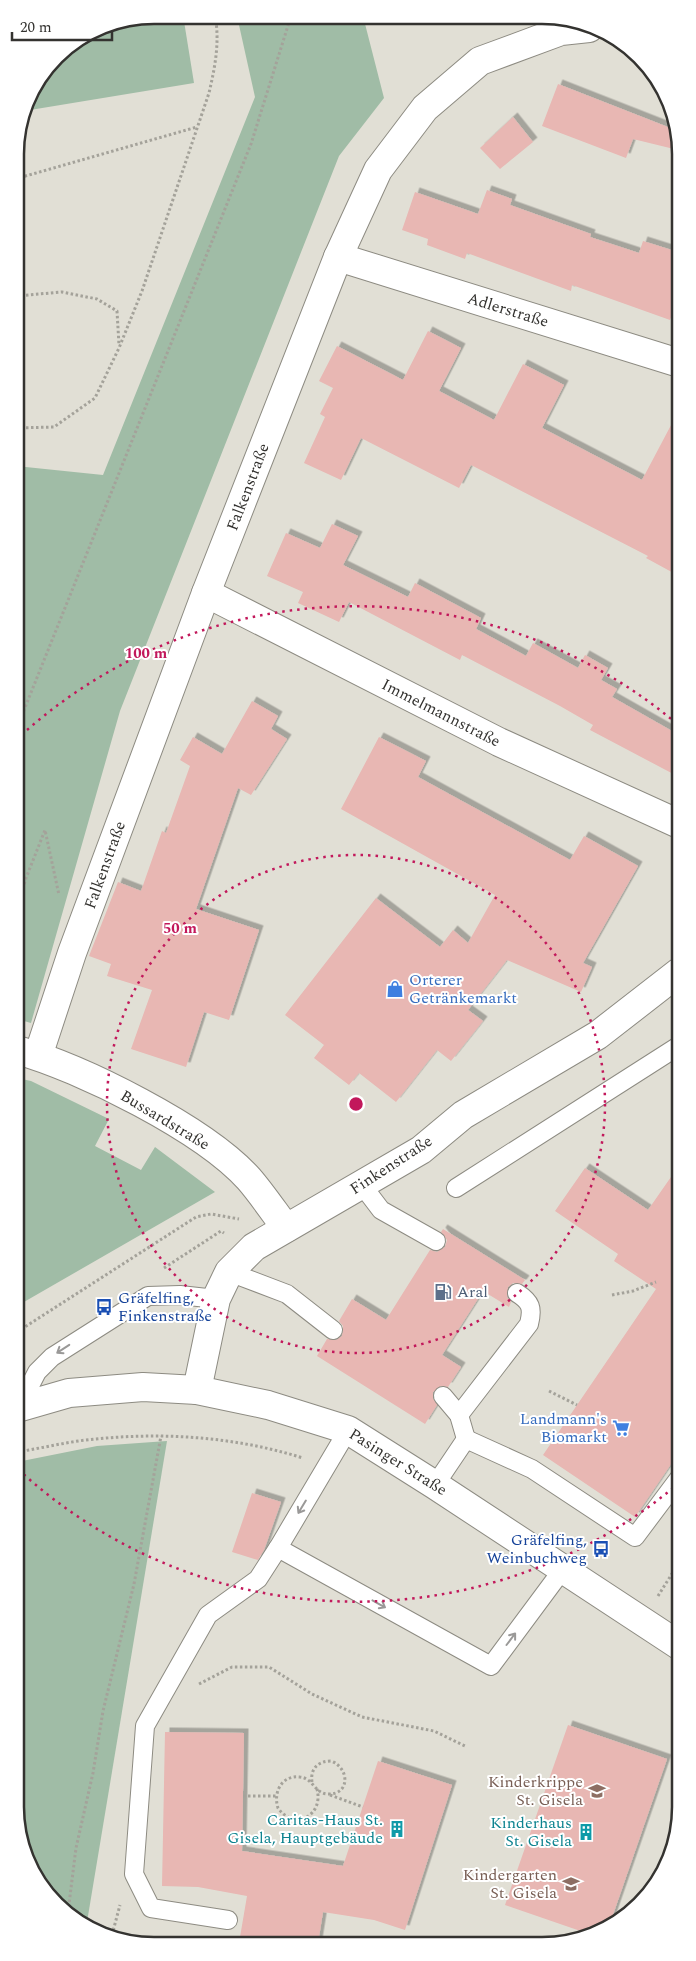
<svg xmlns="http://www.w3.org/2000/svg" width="696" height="1961" viewBox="0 0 696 1961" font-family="Spectral,serif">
  <defs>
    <filter id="shadow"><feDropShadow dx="4.5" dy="-4.5" stdDeviation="0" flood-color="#0004"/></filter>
  </defs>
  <rect width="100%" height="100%" fill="#e1dfd5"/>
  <g fill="#a0bca6">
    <path d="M153,15h30l11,68 -170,28 5,-19 33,-42 39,-25z"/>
    <path d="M237,16h126l21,82 -45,58 -219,555 -89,312 -14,-4 -1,-553 87,9 152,-378z"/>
    <path d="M17,1078l14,3 78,38 -14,27 46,24 14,-23 60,45 -198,114z"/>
    <path d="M167,1441l-80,481 -31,-16 -38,-71 -1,-373 80,-16z"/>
  </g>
  <g fill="#e8b7b3" filter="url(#shadow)">
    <path d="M558,84l120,47v19l-45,-11 -7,19 -84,-32z"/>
    <path d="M513,117l20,25 -33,27 -20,-21z"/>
    <path d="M487,190l25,9 -2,6 81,29 -1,3 49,16 4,-12 35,11 1,43 -9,25 -98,-35 -1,6 -104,-38 -2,6 -38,-14 1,-6 -26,-9 13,-38 63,22z"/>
    <path d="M428,331l33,17 -22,43 55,29 29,-56 41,21 -22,43 100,52 37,-70v166l-33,-18 2,-2 -177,-91 -12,23 -98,-50 -20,42 -37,-17 21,-46 -5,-3 13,-26 -14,-7 18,-35 66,34z"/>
    <path d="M332,524l26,12 -15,29 65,32 7,-14 66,35 -5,11 50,27 7,-13 45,25 7,-13 23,13 -7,12 16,9 -5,8 67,38v42l-89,-47 3,-5 -33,-19 -98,-51 -2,5 -111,-58 -10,20 -41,-19 5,-11 -36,-16 19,-43 34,15z"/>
    <path d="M252,701l26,15 -7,13 16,10 -36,56 -13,-7 -42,121 63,21 -30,90 -25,-8 -18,55 -55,-18 21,-59 -45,-14 4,-12 -22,-8 29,-74 23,9 21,-60 4,2 24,-67 -10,-6 13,-23 29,17z"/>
    <path d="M379,737l47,24 -8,16 152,83 14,-24 54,30 -55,97 9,4 -11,25 -74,-32 -39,50 15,11 -32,40 -14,-11 -41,52 -37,-29 -10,12 -35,-27 10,-13 -39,-30 91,-117 64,49 13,-17 15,13 27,-48 -154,-86z"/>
    <path d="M680,1164v287l-45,66 -92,-62 113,-166 -42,-28 4,-7 -63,-43 30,-43 63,42z"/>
    <path d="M443,1229l82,51 -3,4 -9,-1 -5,4 -1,10 4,5 -2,5 -26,-16 -41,64 19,12 -13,20 -7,-1 -8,6v6l4,7 -12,19 -108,-68 10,-17 9,1 6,-4 1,-10 -4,-5 13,-22 34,21 44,-70 7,2 8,-5 2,-7 -6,-8z"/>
    <path d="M252,1493l29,9 -17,48 -6,10 -26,-8z"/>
    <path d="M568,1725l99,34 -59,170 -16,6 -87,-30z"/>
    <path d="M165,1732l79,1 -2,118 101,15 35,-105 74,24 -47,145 -31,-10 -51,-8 -5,31h-79l8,-47 -49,-9 -36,-1z"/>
  </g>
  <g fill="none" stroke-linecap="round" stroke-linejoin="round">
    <g stroke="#8d8b82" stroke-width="20">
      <g id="service">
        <path d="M362,1185l19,25 55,31"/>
        <path d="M456,1188l224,-143"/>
        <path d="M229,1272l58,22 46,36"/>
        <path d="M443,1396l16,19 7,24"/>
        <path d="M19,1407l18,-35 15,-15 96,-61 32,-1 36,4"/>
        <path d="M459,1415l70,-91c4,-16 2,-22 -12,-31"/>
        <path d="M348,1430l-70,118 213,118 72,-97"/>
        <path d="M435,1485l31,-46 66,30 103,68 45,-60"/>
        <path d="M228,1920l-77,-12 -17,-34 11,-148 63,-111 50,-36 20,-31"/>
      </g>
    </g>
    <g stroke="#8d8b82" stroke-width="30">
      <g id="minor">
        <path d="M338,257l341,106"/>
        <path d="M206,593l293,149 180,82"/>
        <path d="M17,1050c65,18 187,79 232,129 13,15 25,33 37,49"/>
        <path d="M38,1056l34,-103 134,-360 132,-336 40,-87 47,-62 55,-47 81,-30 28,-3"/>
        <path d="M197,1390l19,-91 13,-27 25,-25 167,-97 42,-35 135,-80 81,-63"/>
      </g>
    </g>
    <g stroke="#8d8b82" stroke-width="30">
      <path id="secondary" d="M17,1408l52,-15 74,-6 54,3 71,15 80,25 87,55 245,161"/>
    </g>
    <g stroke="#a4a29a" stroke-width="3" stroke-dasharray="2.5 2.5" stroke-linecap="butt">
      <path d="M15,179l182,-52"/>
      <path d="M16,296l46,-4 35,7 20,12 2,34"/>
      <path d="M16,428l38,-1 41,-29 24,-50 23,-57 67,-198c6,-26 11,-51 6,-78"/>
      <path d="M16,730l235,-586 40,-128"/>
      <path d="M16,913l10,-35 19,-48 14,65"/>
      <path d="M164,1268l57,-37 3,2"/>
      <path d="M612,1295l21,-4 23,-9"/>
      <path d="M17,1332l179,-115 15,-3 28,5"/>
      <path d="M549,1391l28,14"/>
      <path d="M17,1452c26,-4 53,-11 79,-13 69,-7 140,-2 207,19"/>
      <path d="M658,1596l22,-35"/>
      <path d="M199,1684l33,-17h37l43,27 50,23 72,14 33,16"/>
      <path d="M312,1782c-2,-13 6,-21 19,-21 19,7 19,34 -3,33 -13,0 -15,-16 -28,-17 -19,-2 -27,16 -22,31 16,23 46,8 39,-19"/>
      <path d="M330,1795l33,12"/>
      <path d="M243,1796h33"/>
      <path d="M68,1912l8,-64 17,-75 10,-62 31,-127 27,-148"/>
      <path d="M112,1935l8,-30"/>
    </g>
    <use href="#service" stroke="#fff" stroke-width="18"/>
    <use href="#minor" stroke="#fff" stroke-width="28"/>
    <use href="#secondary" stroke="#fff" stroke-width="28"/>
  </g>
  <defs><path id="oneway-shaft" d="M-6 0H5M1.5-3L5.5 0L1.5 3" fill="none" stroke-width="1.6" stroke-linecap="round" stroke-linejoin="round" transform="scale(1.25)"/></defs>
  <g stroke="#9a9998">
    <use href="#oneway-shaft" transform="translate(63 1349) rotate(147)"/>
    <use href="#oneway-shaft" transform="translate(302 1507) rotate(121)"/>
    <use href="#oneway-shaft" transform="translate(379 1604) rotate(29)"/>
    <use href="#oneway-shaft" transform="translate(511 1639) rotate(-53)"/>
  </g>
  <g fill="none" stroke="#c2185b" stroke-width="2.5" stroke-dasharray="2.5 5">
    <circle cx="356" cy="1104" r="249"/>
    <path d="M679 1483A498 498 0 0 1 20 1471M16 740A498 498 0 0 1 676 723"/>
  </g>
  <defs>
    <g id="shop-bare" transform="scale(1.35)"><path d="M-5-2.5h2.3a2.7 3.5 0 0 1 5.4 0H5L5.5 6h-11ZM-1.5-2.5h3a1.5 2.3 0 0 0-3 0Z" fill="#3f7fe0" stroke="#fff" stroke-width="2.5" paint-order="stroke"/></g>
    <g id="fuel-bare" transform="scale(1.35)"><path d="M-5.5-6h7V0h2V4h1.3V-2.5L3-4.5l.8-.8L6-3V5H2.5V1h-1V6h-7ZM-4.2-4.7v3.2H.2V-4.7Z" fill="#5c6f8a" stroke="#fff" stroke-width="2.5" paint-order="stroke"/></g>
    <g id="bus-bare" transform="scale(1.35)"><path d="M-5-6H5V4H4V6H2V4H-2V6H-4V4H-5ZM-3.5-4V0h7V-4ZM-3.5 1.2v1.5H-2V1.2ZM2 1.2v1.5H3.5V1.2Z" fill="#1a4fb4" stroke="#fff" stroke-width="2.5" paint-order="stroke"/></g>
    <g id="supermarket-bare" transform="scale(1.35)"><path d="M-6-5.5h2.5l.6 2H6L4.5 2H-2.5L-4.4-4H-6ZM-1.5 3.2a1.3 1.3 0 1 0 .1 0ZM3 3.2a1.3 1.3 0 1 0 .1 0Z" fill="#3f7fe0" stroke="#fff" stroke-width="2.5" paint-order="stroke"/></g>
    <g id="school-bare" transform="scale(1.35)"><path d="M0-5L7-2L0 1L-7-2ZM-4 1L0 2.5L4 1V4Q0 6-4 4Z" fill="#8d6e63" stroke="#fff" stroke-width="2.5" paint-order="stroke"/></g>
    <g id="building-bare" transform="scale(1.35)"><path d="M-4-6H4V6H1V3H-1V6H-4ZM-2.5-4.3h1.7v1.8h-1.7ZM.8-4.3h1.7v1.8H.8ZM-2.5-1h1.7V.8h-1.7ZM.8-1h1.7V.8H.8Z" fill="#0f9aa8" stroke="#fff" stroke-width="2.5" paint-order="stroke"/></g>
  </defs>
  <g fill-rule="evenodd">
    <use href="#shop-bare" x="395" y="989"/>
    <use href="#fuel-bare" x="443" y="1292"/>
    <use href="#bus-bare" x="104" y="1307"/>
    <use href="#supermarket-bare" x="621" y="1428"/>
    <use href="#bus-bare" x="601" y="1549"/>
    <use href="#school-bare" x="597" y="1791"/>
    <use href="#building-bare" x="397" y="1829"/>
    <use href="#building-bare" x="586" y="1832"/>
    <use href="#school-bare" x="571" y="1884"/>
  </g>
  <g text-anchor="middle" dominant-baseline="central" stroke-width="4" stroke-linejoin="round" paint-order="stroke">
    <g font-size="16" fill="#343330" stroke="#fff">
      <text transform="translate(508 310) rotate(17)">Adlerstraße</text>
      <text transform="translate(248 487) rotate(-69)">Falkenstraße</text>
      <text transform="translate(441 713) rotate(27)">Immelmannstraße</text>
      <text transform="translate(105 865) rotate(-70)">Falkenstraße</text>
      <text transform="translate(165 1120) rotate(31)">Bussardstraße</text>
      <text transform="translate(391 1165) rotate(-33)">Finkenstraße</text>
      <text transform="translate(398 1462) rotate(32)">Pasinger Straße</text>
    </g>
    <g font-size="16" fill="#366cbe" stroke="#fff" text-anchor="start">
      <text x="409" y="980">Orterer<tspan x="409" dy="18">Getränkemarkt</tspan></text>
      <text x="607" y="1419" text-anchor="end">Landmann's<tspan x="607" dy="18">Biomarkt</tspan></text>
    </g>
    <g font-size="16" fill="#4e5e75" stroke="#fff" text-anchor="start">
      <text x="457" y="1292">Aral</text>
    </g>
    <g font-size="16" fill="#164399" stroke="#fff" text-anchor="start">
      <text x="118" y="1298">Gräfelfing,<tspan x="118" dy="18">Finkenstraße</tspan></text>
      <text x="587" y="1540" text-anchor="end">Gräfelfing,<tspan x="587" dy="18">Weinbuchweg</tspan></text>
    </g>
    <g font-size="16" fill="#785e54" stroke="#fff" text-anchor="end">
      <text x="583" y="1782">Kinderkrippe<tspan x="583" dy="18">St. Gisela</tspan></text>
      <text x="557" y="1875">Kindergarten<tspan x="557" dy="18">St. Gisela</tspan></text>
    </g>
    <g font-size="16" fill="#0d838f" stroke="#fff" text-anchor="end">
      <text x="383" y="1820">Caritas-Haus St.<tspan x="383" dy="18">Gisela, Hauptgebäude</tspan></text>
      <text x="572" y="1823">Kinderhaus<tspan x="572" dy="18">St. Gisela</tspan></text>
    </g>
  </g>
  <path d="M0 0H696V1961H0ZM154 24H542A130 130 0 0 1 672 154V1807A130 130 0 0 1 542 1937H154A130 130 0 0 1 24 1807V154A130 130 0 0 1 154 24Z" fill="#fff" fill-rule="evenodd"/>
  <path fill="none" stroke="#343330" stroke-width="2.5" d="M154 24H542A130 130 0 0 1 672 154V1807A130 130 0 0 1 542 1937H154A130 130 0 0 1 24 1807V154A130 130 0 0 1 154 24Z"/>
  <circle cx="356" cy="1104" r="8" fill="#c2185b" stroke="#fff" stroke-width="2.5"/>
  <g font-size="15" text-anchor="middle" font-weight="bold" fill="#c2185b" stroke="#fff" stroke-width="4" stroke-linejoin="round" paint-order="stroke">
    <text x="146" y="658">100 m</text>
    <text x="180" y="933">50 m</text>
  </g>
  <path d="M12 32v8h100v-8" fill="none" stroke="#343330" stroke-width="2.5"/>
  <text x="20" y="32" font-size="15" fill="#343330" stroke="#ffffff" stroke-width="4" paint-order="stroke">20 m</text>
</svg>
